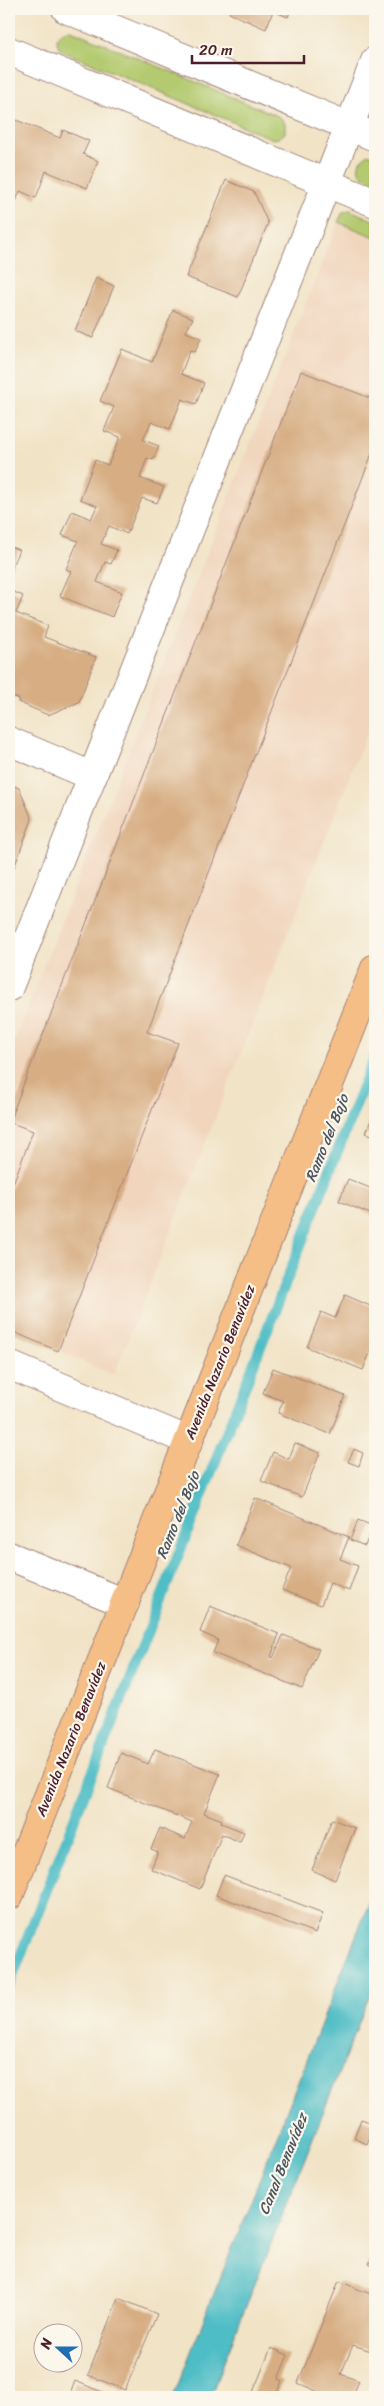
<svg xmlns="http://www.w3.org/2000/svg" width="384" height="2406" viewBox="0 0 384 2406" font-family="Sriracha,sans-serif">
  <rect width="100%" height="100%" fill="#fbf7ec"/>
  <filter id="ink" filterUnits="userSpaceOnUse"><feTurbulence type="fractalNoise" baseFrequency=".02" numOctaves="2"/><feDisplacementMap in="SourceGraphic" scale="10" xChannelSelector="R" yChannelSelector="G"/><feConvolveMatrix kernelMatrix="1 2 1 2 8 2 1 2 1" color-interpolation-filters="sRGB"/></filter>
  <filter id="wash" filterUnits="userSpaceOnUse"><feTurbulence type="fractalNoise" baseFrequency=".0096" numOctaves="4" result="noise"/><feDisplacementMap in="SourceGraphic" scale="20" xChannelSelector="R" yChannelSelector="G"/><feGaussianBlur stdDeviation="1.12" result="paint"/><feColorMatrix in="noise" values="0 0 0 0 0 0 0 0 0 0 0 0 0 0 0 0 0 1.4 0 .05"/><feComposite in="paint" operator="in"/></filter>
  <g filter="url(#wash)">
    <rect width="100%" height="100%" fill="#f1e3c6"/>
    <path fill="#f1d5bd" d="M338,222l37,15v475l-261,663 -105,-45v-276z"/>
    <g fill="#b3ca6f" stroke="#7e744d">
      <path d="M66,30h5l209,87 5,6v10l-6,5 -6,1 -211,-88c-8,-8 -6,-16 4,-21z"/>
      <path d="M368,154l7,2v26c-11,-4 -20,-7 -15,-21z"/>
      <path d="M350,210l25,11v16l-37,-15 5,-10z"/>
    </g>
    <path fill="#4fbdc6" stroke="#4c6e78" d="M375,1888v94l-165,415h-37z"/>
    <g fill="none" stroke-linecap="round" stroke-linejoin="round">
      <path stroke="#4fbdc6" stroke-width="11" d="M9,1985l366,-929"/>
    </g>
    <g id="blocks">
      <g fill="#d7ad83">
        <path d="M231,9h60l-3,8 -15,-6 -7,18 -37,-16z"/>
        <path d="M9,117l51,21 3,-8 26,11 -6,13 15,7 -11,27 -41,-17 -10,27 -16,-7 -4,10 -7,-3z"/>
        <path d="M226,180l28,12 14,31 -30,74 -52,-20z"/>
        <path d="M96,278l18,8 -21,52 -18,-7z"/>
        <path d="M173,310l20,8 -7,14 15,6 -6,14 -5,-2 -9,24 23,9 -8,21 -14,-5 -12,30 -19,-7 -8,18 16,6 -6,14 -6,-2 -7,20 24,9 -7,16 -15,-5 -15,36 -18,-8 -8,18 16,6 -6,14 -6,-2 -8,20 25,10 -10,25 -52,-21 11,-25 -5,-2 12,-28 -16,-6 10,-24 19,8 6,-13 -17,-7 15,-39 13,5 12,-28 -16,-6 10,-24 -14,-6 22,-52 30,13z"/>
        <path d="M301,371l74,29v46l-228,586 31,11 -120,308 -49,-21v-136l24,-63 -24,-9z"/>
        <path d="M9,546l10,4 -10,24z"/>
        <path d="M9,590l14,6 -7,17 32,13 -4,11 52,20 -17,45 -31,13 -30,-13 1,-3 -10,-4z"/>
        <path d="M9,784l10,4 13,31 -21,57 -2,-1z"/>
        <path d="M375,1110v26l-9,-3z"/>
        <path d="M348,1179l27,11v26l-36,-15z"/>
        <path d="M345,1295l30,13v32l-12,30 -56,-23 14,-35 14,6z"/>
        <path d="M273,1368l72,28 -15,38 -52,-21 5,-12 -20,-8z"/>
        <path d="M295,1443l25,10 -18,44 -41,-16 12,-29 16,7z"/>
        <path d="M354,1449l9,4 -4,13 -11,-4z"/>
        <path d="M255,1498l94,39 -9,22 18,7 -9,25 -19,-8 -9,22 -39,-15 9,-22 -55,-23z"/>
        <path d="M358,1520l15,6 -8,20 -15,-6z"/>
        <path d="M210,1606l69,28 -8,23 2,1 10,-23 36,14 -17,40 -89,-36 5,-13 -18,-8z"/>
        <path d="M155,1749l65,25 -16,39 18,7 -1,3 23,9 -4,10 -18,-8 -22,55 -49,-20 7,-17 -7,-3 9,-21 25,11 7,-17 -84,-34 13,-35 27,11z"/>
        <path d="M332,1819l23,9 -20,52 -23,-10z"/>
        <path d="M224,1875l99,38 -8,20 -99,-38z"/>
        <path d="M361,2119l14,5 -8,20 -13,-6z"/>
        <path d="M375,2249v18l-6,-3z"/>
        <path d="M339,2281l36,15v45l-4,10 -18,-6 -12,29 18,7 -7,16h-22l-32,-14z"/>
        <path d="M118,2298l39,16 -32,76 -37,-15z"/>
        <path d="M271,2348l17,7 -10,24 4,2 -7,16h-24z"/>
        <path d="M75,2381l40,16h-46z"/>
      </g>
    </g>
  </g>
  <g filter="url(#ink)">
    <use href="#blocks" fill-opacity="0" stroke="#9e8178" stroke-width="1"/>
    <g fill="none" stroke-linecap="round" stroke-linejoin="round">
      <g stroke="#9e8178" stroke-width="30">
        <g id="street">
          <path d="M66,9l309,128"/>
          <path d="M9,51l366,152"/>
          <path d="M9,741l83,35"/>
          <path d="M9,987l366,-926"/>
          <path d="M9,1365l180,76"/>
          <path d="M9,1556l116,47"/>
        </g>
      </g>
      <g stroke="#9e8178" stroke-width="30">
        <path id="primary" d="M9,1896l366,-928"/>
      </g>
      <use href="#street" stroke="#fff" stroke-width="28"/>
      <use href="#primary" stroke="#f6be87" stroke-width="28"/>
    </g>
  </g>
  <g text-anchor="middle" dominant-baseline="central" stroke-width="4.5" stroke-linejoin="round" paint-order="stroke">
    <g font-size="14" fill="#4a1f2b" stroke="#fbf7ec">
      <text transform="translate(220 1362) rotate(-68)">Avenida Nazario Benavídez</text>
      <text transform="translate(71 1739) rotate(-68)">Avenida Nazario Benavídez</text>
    </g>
    <g font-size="15" font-style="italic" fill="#4c5661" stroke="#fbf7ec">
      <text transform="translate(327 1138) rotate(-68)">Ramo del Bajo</text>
      <text transform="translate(178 1515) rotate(-68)">Ramo del Bajo</text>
      <text transform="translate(283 2164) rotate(-68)">Canal Benavídez</text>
    </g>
  </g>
  <rect width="384" height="2406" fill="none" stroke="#fbf7ec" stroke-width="30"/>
  <g transform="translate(58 2348) rotate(291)"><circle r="24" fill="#fbf7ec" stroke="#b4a19f"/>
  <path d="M0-4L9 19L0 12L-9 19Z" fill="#1f6fb2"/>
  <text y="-8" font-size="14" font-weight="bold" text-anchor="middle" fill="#4a1f2b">N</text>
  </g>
  <path d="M192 55v8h112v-8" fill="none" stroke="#4a1f2b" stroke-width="2.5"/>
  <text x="199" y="55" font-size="15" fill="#4a1f2b" stroke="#fbf7ec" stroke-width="4" paint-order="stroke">20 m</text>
</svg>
